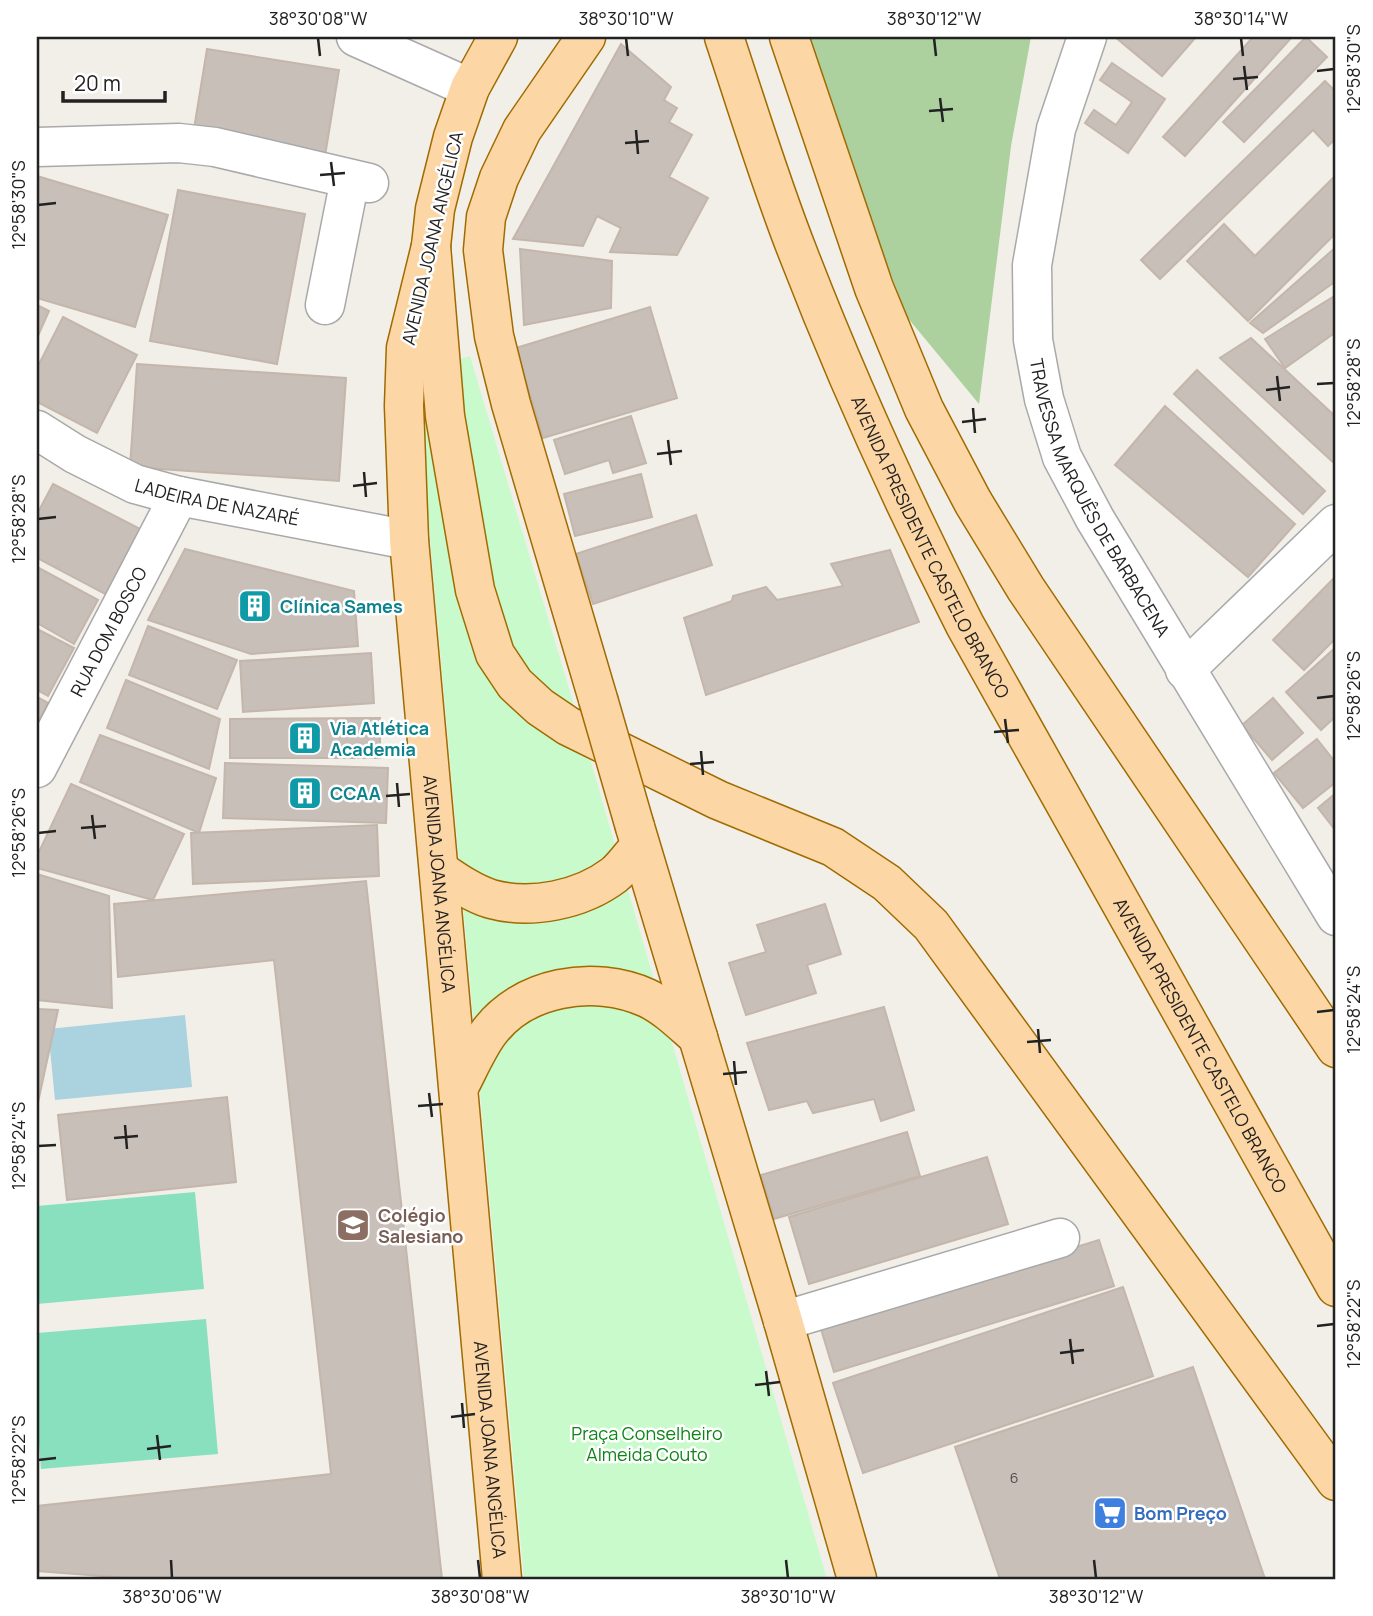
<svg xmlns="http://www.w3.org/2000/svg" width="1373" height="1616" viewBox="0 0 1373 1616" font-family="Manrope,sans-serif">
  <rect width="100%" height="100%" fill="#f2efe9"/>
  <path fill="#add19e" d="M801,37h230l-20,109 -32,258 -72,-87z"/>
  <path fill="#c8facc" d="M470,356l125,420 232,803h-303l-109,-1206z"/>
  <g fill="#88e0be">
    <path d="M195,1192l9,97 -167,15v-98z"/>
    <path d="M206,1319l12,135 -177,15 -4,-50v-86z"/>
  </g>
  <path fill="#aad3df" d="M185,1015l7,72 -137,13 -7,-71z"/>
  <g fill="#c7bfb8" stroke="#c4b6ab" stroke-width="2">
    <path d="M1115,37h81l-34,39z"/>
    <path d="M1253,37h39l-107,119 -22,-19z"/>
    <path d="M1306,37l21,20 -83,85 -21,-20z"/>
    <path d="M621,44l50,43 -7,13 13,8 -8,14 23,13 -23,42 39,21 -31,57 -67,-3 11,-24 -24,-12 -14,30 -70,-7z"/>
    <path d="M207,49l132,21 -14,86 -132,-21z"/>
    <path d="M1112,63l53,36 -37,54 -43,-30 9,-13 22,15 16,-23 -32,-22z"/>
    <path d="M1325,81l11,11v46l-8,8 -15,-16 -153,149 -19,-19z"/>
    <path d="M1336,175v58l-88,88 -61,-60 37,-37 31,32z"/>
    <path d="M37,176l131,39 -33,112 -98,-29z"/>
    <path d="M178,190l127,24 -28,150 -127,-23z"/>
    <path d="M1336,247v34l-73,52 -13,-10z"/>
    <path d="M520,249l92,12 -1,47 -87,17z"/>
    <path d="M1336,295v37l-51,36 -20,-29z"/>
    <path d="M37,305l12,6 -12,27z"/>
    <path d="M650,307l27,91 -134,40 -27,-90z"/>
    <path d="M63,317l74,38 -40,78 -60,-31v-34z"/>
    <path d="M1251,338l85,79v48l-116,-107z"/>
    <path d="M137,364l209,14 -7,103 -209,-14z"/>
    <path d="M1197,370l128,121 -22,23 -129,-120z"/>
    <path d="M1165,406l130,118 -47,53 -133,-112z"/>
    <path d="M631,416l15,47 -33,10 -4,-13 -44,14 -11,-34z"/>
    <path d="M641,474l11,43 -77,19 -11,-42z"/>
    <path d="M53,484l89,46 -35,65 -70,-37v-44z"/>
    <path d="M696,515l16,50 -119,39 -17,-50z"/>
    <path d="M185,549l169,42 4,55 -107,8 -103,-34z"/>
    <path d="M890,550l29,72 -213,73 -22,-77 48,-17 1,-5 33,-9 11,13 66,-14 -12,-22z"/>
    <path d="M37,567l61,33 -24,44 -37,-21z"/>
    <path d="M1336,576v62l-32,32 -31,-30z"/>
    <path d="M148,626l89,34 -20,49 -88,-34z"/>
    <path d="M37,629l37,19 -26,48 -11,-6z"/>
    <path d="M1336,647v69l-15,14 -35,-38z"/>
    <path d="M371,653l3,50 -131,9 -3,-51z"/>
    <path d="M126,680l94,39 -11,50 -102,-41z"/>
    <path d="M37,697l11,6 -11,22z"/>
    <path d="M1273,698l30,35 -31,27 -30,-35z"/>
    <path d="M380,718v40h-150v-39z"/>
    <path d="M100,735l116,43 -17,55 -119,-51z"/>
    <path d="M1317,739l19,24v19l-33,26 -29,-35z"/>
    <path d="M225,763l163,5 -2,55 -163,-5z"/>
    <path d="M71,784l113,50 -31,66 -116,-32v-12z"/>
    <path d="M1336,793v38l-18,-23z"/>
    <path d="M377,825l2,51 -186,8 -2,-51z"/>
    <path d="M37,874l72,22 3,112 -75,-8z"/>
    <path d="M366,881l76,698h-301l-104,-8v-65l294,-32 -57,-514 -156,17 -4,-73z"/>
    <path d="M825,904l16,50 -34,11 9,28 -70,22 -17,-52 37,-11 -9,-27z"/>
    <path d="M884,1007l30,103 -33,11 -7,-22 -61,14 -6,-12 -38,9 -22,-67z"/>
    <path d="M37,1009l21,1 -21,97z"/>
    <path d="M227,1097l9,85 -169,18 -9,-85z"/>
    <path d="M907,1132l13,44 -146,43 -13,-44z"/>
    <path d="M987,1157l21,67 -199,60 -20,-67z"/>
    <path d="M1099,1240l15,46 -280,86 -14,-46z"/>
    <path d="M1123,1287l30,89 -290,97 -30,-90z"/>
    <path d="M1193,1367l72,212h-265l-45,-132z"/>
  </g>
  <g fill="none" stroke-linecap="round" stroke-linejoin="round">
    <g stroke="#a9a9a9" stroke-width="41">
      <g id="minor">
        <path d="M356,37l114,51"/>
        <path id="s1" d="M1087,37l-31,92 -24,136 1,75 11,59 18,58 33,62 241,397"/>
        <path d="M37,147l142,-4 36,4 154,36"/>
        <path d="M325,305l25,-126"/>
        <path id="s2" d="M37,430l38,24 60,30 44,12 230,44"/>
        <path d="M1185,670l151,-146"/>
        <path id="s3" d="M37,768l142,-272"/>
        <path d="M783,1321l277,-83"/>
      </g>
    </g>
    <g stroke="#a06b00" stroke-width="41">
      <g id="major">
        <path id="s4" d="M498,37l-28,51 -17,49 -18,72 -4,37 -25,102 -2,58 5,134 93,1039"/>
        <path d="M586,37l-64,93 -23,48 -13,39 -3,33 11,86 17,68 87,295"/>
        <path id="s5" d="M724,37c24,72 46,145 74,216 49,127 105,250 167,372l371,662"/>
        <path d="M789,37l85,251 50,121 49,93 53,87 310,459"/>
        <path d="M431,246l14,170 30,174 20,64 20,30 25,23 28,19 150,74 115,47 54,36 44,42 405,556"/>
        <path d="M635,827l148,494 74,258"/>
        <path d="M439,870c16,11 33,23 52,29 40,11 90,1 123,-24 9,-7 17,-19 25,-28"/>
        <path d="M459,1087c9,-17 17,-36 28,-52 34,-49 107,-61 160,-37 19,9 35,25 51,39"/>
      </g>
    </g>
    <use href="#minor" stroke="#fff" stroke-width="38"/>
    <use href="#major" stroke="#fcd6a4" stroke-width="38"/>
    <g stroke="#a06b00" stroke-width="41" stroke-linecap="butt">
      <path id="major-bridge" d="M598,699l37,128"/>
    </g>
    <use href="#major-bridge" stroke="#fcd6a4" stroke-width="38"/>
  </g>
  <path fill="none" stroke="#222" stroke-width="2.5" d="M318,38l2,18M626,38l2,18M934,38l2,18M1241,38l2,18M1244,66l3,24M1317,71l17,-2M1233,79l25,-2M940,98l3,24M929,111l24,-2M636,130l2,24M625,143l24,-2M331,162l3,24M320,175l25,-2M38,205l18,-2M1277,376l3,25M1317,384l17,-1M1266,390l24,-3M973,408l2,25M962,422l24,-3M668,440l3,25M657,454l25,-3M364,472l2,25M353,486l24,-3M38,519l18,-2M1317,698l17,-2M1005,719l3,24M994,732l25,-2M701,751l2,24M690,764l24,-2M397,783l2,24M386,796l24,-2M92,815l3,24M81,828l25,-2M38,833l18,-2M1317,1012l17,-2M1038,1029l2,24M1027,1042l24,-2M734,1061l2,24M723,1074l24,-2M429,1093l3,24M418,1106l25,-2M125,1125l2,24M114,1138l24,-2M38,1146l18,-1M1317,1326l17,-2M1070,1339l3,25M1060,1353l24,-3M766,1371l3,25M755,1385l25,-3M462,1403l2,25M451,1417l24,-3M157,1435l3,25M147,1449l24,-3M38,1460l18,-2M171,1560l1,18M478,1560l2,18M786,1560l2,18M1094,1560l2,18"/>
  <defs>
    <g id="building-square" transform="scale(1.75)"><rect x="-9" y="-9" width="18" height="18" rx="4" fill="#0f9aa8" stroke="#fff"/><path d="M-4-6H4V6H1V3H-1V6H-4ZM-2.5-4.3h1.7v1.8h-1.7ZM.8-4.3h1.7v1.8H.8ZM-2.5-1h1.7V.8h-1.7ZM.8-1h1.7V.8H.8Z" fill="#fff"/></g>
    <g id="school-square" transform="scale(1.75)"><rect x="-9" y="-9" width="18" height="18" rx="4" fill="#8d6e63" stroke="#fff"/><path d="M0-5L7-2L0 1L-7-2ZM-4 1L0 2.5L4 1V4Q0 6-4 4Z" fill="#fff"/></g>
    <g id="supermarket-square" transform="scale(1.75)"><rect x="-9" y="-9" width="18" height="18" rx="4" fill="#3f7fe0" stroke="#fff"/><path d="M-6-5.5h2.5l.6 2H6L4.5 2H-2.5L-4.4-4H-6ZM-1.5 3.2a1.3 1.3 0 1 0 .1 0ZM3 3.2a1.3 1.3 0 1 0 .1 0Z" fill="#fff"/></g>
  </defs>
  <g fill-rule="evenodd">
    <use href="#building-square" x="255" y="606"/>
    <use href="#building-square" x="305" y="738"/>
    <use href="#building-square" x="305" y="793"/>
    <use href="#school-square" x="353" y="1225"/>
    <use href="#supermarket-square" x="1110" y="1513"/>
  </g>
  <g text-anchor="middle" dominant-baseline="central" stroke-width="5" stroke-linejoin="round" paint-order="stroke">
    <g font-size="14" fill="#4b4948">
      <text x="1014" y="1477">6</text>
    </g>
    <g font-size="18" fill="#222" stroke="#fff">
      <text transform="translate(432 238) rotate(-77)">AVENIDA JOANA ANGÉLICA</text>
      <text stroke="none"><textPath href="#s1" startOffset="483">TRAVESSA MARQUÊS DE BARBACENA</textPath></text>
      <text stroke="none"><textPath href="#s2" startOffset="196">LADEIRA DE NAZARÉ</textPath></text>
      <text stroke="none"><textPath href="#s5" startOffset="551">AVENIDA PRESIDENTE CASTELO BRANCO</textPath></text>
      <text stroke="none"><textPath href="#s3" startOffset="154">RUA DOM BOSCO</textPath></text>
      <text stroke="none"><textPath href="#s4" startOffset="864">AVENIDA JOANA ANGÉLICA</textPath></text>
      <text stroke="none"><textPath href="#s5" startOffset="1118">AVENIDA PRESIDENTE CASTELO BRANCO</textPath></text>
      <text stroke="none"><textPath href="#s4" startOffset="1432">AVENIDA JOANA ANGÉLICA</textPath></text>
    </g>
    <g font-size="18" font-weight="bold" fill="#0d838f" stroke="#fff" text-anchor="start">
      <text x="280" y="606">Clínica Sames</text>
      <text x="330" y="728">Via Atlética<tspan x="330" dy="21">Academia</tspan></text>
      <text x="330" y="793">CCAA</text>
    </g>
    <g font-size="18" font-weight="bold" fill="#785e54" stroke="#fff" text-anchor="start">
      <text x="378" y="1215">Colégio<tspan x="378" dy="21">Salesiano</tspan></text>
    </g>
    <g font-size="18" fill="#0c8416" stroke="#fff">
      <text x="647" y="1433">Praça Conselheiro<tspan x="647" dy="21">Almeida Couto</tspan></text>
    </g>
    <g font-size="18" font-weight="bold" fill="#366cbe" stroke="#fff" text-anchor="start">
      <text x="1134" y="1513">Bom Preço</text>
    </g>
  </g>
  <rect width="1373" height="1616" fill="none" stroke="#ffffff" stroke-width="77"/>
  <path d="M63 91v10h102v-10" fill="none" stroke="#222222" stroke-width="3.5"/>
  <text x="74" y="91" font-size="21" fill="#222222" stroke="#ffffff" stroke-width="5" paint-order="stroke">20 m</text>
  <rect x="38" y="38" width="1296" height="1540" fill="none" stroke="#222" stroke-width="2.5"/>
  <g font-size="18" text-anchor="middle" fill="#222">
    <text x="318" y="25">38°30'08"W</text>
    <text x="626" y="25">38°30'10"W</text>
    <text x="934" y="25">38°30'12"W</text>
    <text x="1241" y="25">38°30'14"W</text>
    <text transform="translate(1354 69) rotate(-90)" y="6">12°58'30"S</text>
    <text transform="translate(19 205) rotate(-90)" y="6">12°58'30"S</text>
    <text transform="translate(1354 383) rotate(-90)" y="6">12°58'28"S</text>
    <text transform="translate(19 519) rotate(-90)" y="6">12°58'28"S</text>
    <text transform="translate(1354 696) rotate(-90)" y="6">12°58'26"S</text>
    <text transform="translate(19 833) rotate(-90)" y="6">12°58'26"S</text>
    <text transform="translate(1354 1010) rotate(-90)" y="6">12°58'24"S</text>
    <text transform="translate(19 1146) rotate(-90)" y="6">12°58'24"S</text>
    <text transform="translate(1354 1324) rotate(-90)" y="6">12°58'22"S</text>
    <text transform="translate(19 1460) rotate(-90)" y="6">12°58'22"S</text>
    <text x="172" y="1603">38°30'06"W</text>
    <text x="480" y="1603">38°30'08"W</text>
    <text x="788" y="1603">38°30'10"W</text>
    <text x="1096" y="1603">38°30'12"W</text>
  </g>
</svg>
